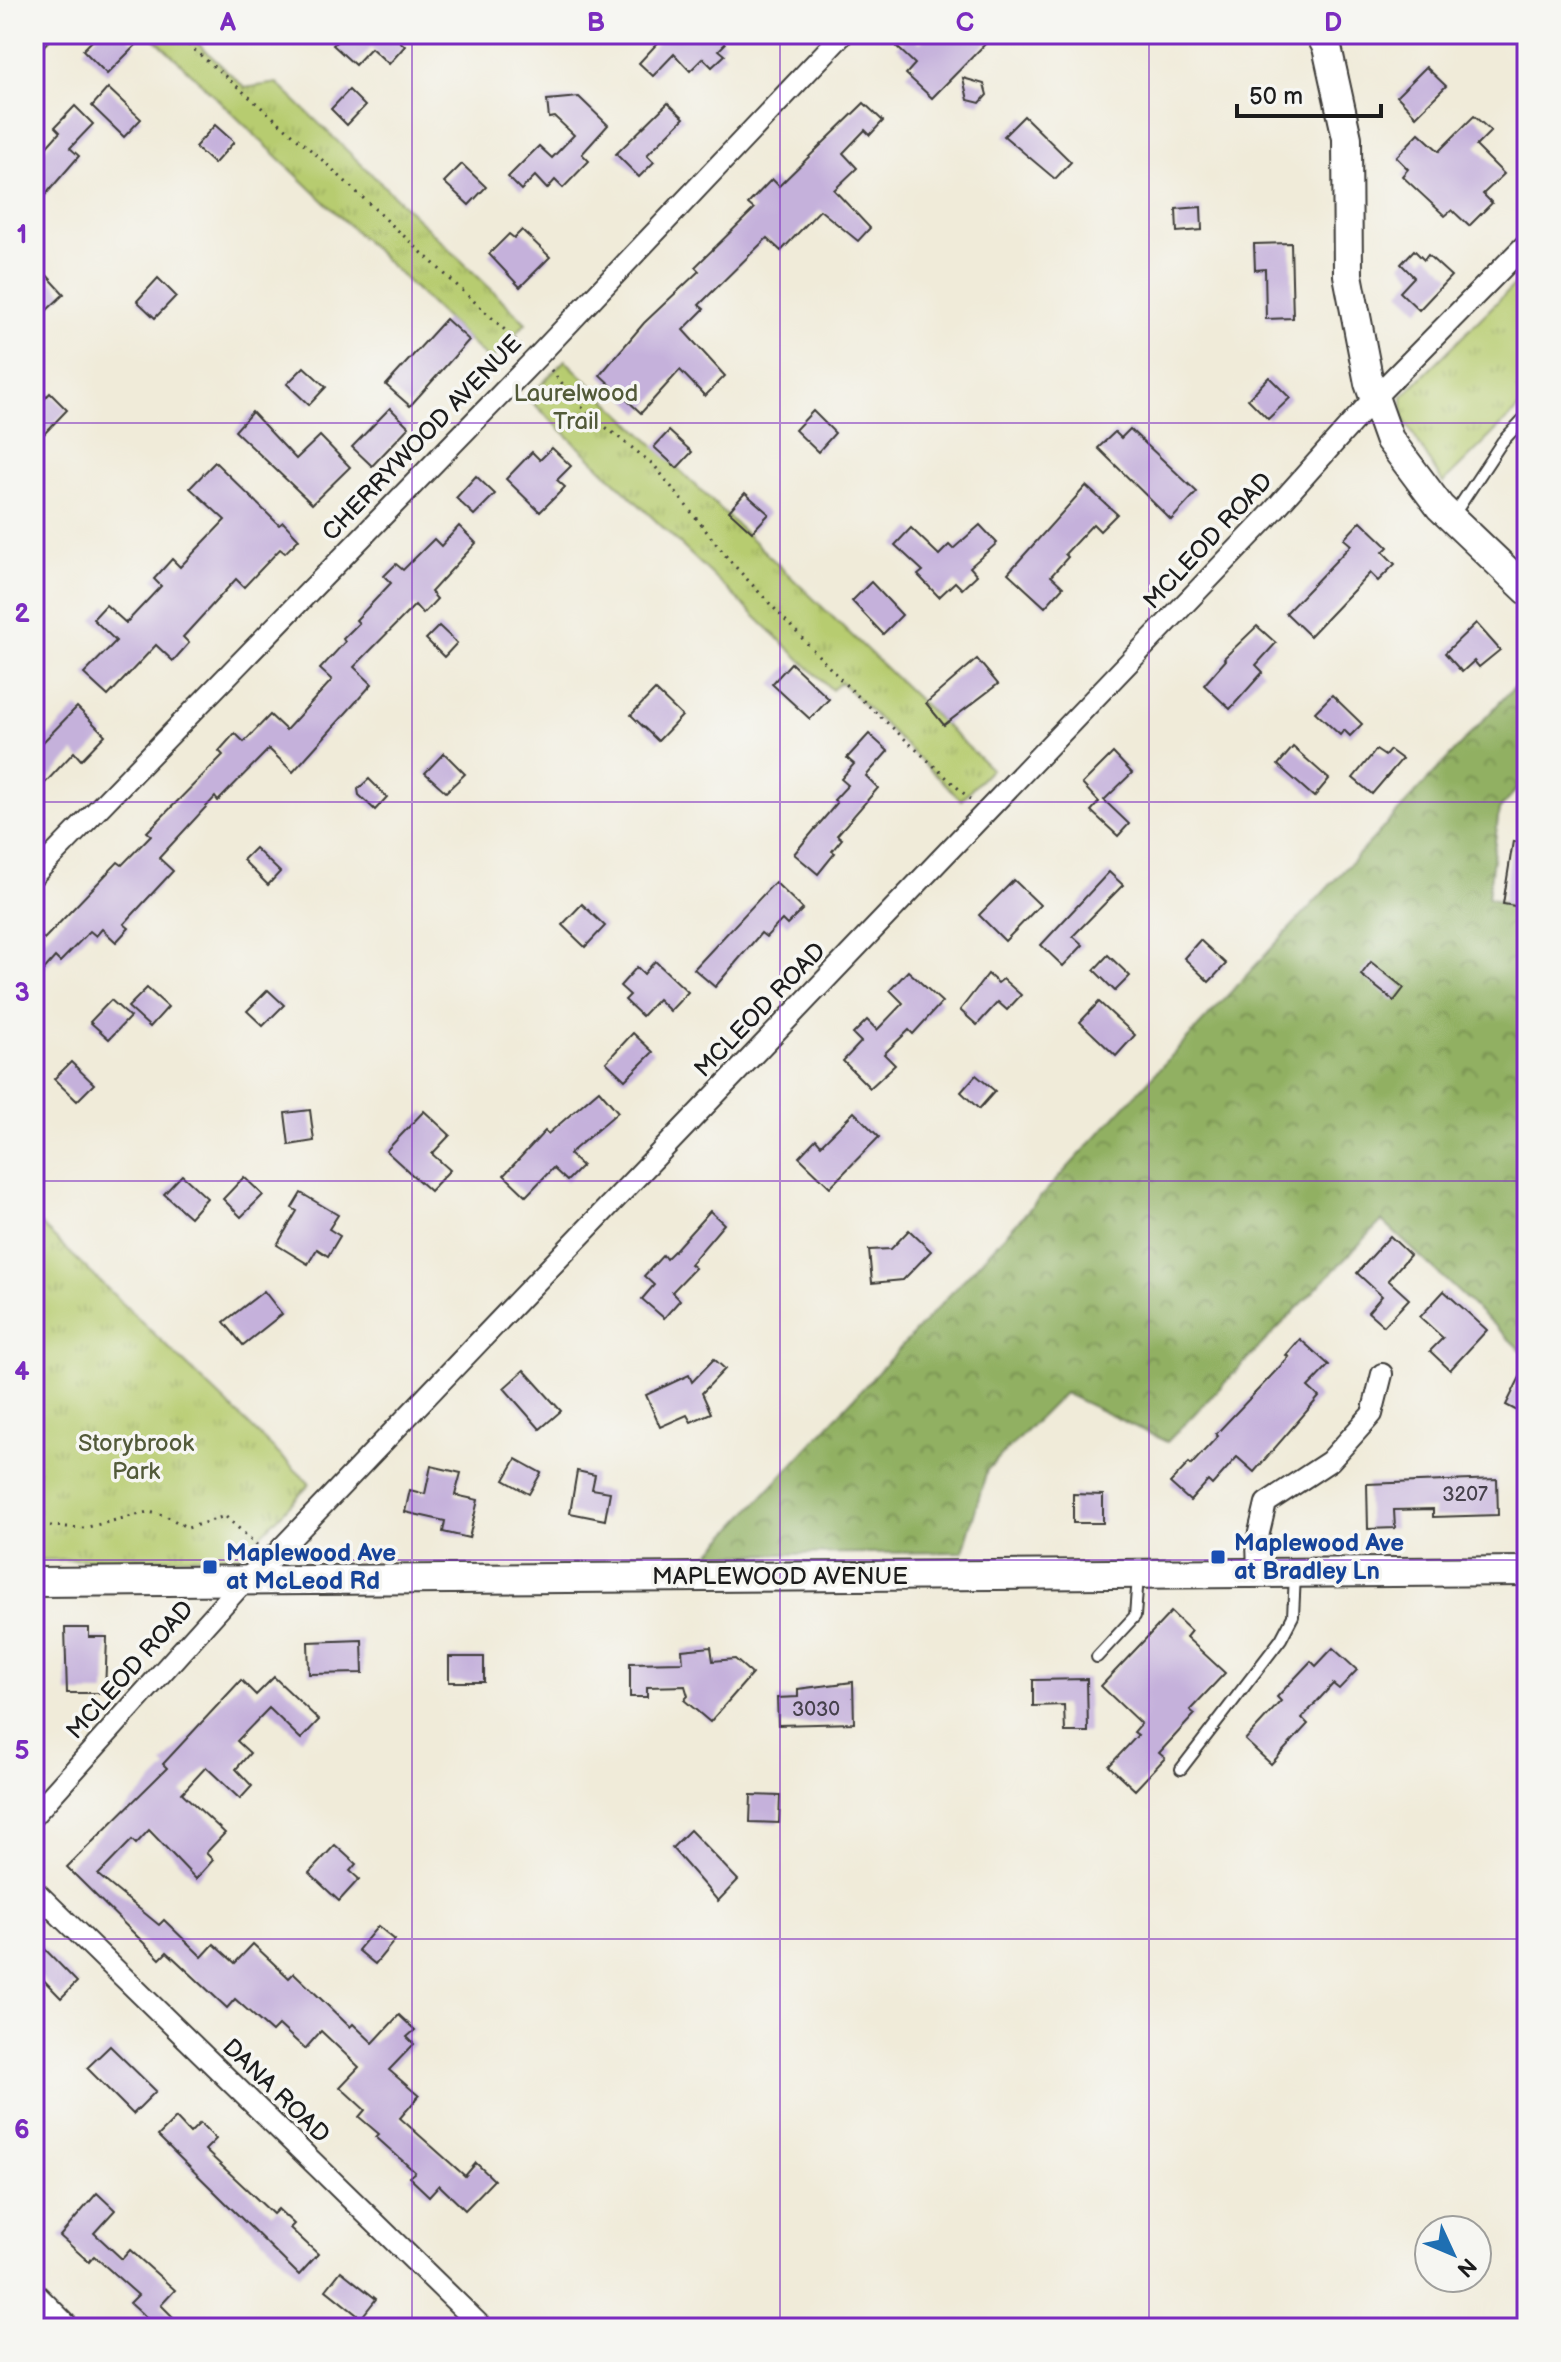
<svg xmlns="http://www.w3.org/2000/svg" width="1561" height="2362" viewBox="0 0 1561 2362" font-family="'Balsamiq Sans',sans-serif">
  <defs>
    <pattern id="grass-tufts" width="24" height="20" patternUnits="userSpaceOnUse" patternTransform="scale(2)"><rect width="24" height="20" fill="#b7cc70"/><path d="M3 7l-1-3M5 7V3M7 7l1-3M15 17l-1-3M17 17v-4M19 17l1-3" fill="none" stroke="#9daf60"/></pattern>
    <pattern id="forest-crowns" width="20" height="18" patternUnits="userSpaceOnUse" patternTransform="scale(2)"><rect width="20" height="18" fill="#91b062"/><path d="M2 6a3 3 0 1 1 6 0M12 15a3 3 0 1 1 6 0" fill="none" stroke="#768e50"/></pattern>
  </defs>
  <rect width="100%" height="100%" fill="#f6f6f2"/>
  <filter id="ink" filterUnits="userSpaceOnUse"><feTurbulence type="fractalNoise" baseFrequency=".0125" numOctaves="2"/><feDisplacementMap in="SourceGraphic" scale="16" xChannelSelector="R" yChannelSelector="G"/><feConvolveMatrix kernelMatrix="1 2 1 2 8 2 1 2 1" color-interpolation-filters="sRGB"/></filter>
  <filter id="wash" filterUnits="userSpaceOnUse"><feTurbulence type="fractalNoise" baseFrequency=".006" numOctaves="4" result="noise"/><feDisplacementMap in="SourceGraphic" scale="32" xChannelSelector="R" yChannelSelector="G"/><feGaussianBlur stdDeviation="1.8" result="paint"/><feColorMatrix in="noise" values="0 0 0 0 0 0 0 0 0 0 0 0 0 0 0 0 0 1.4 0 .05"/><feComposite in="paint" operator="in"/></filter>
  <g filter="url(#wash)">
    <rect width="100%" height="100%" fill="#f0ebd9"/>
    <g fill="url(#grass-tufts)" stroke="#6a7446" stroke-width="2">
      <path d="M150,34h38l57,54 32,-5 249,240 -36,38z"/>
      <path d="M1527,272v128l-84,83 -40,-65v-22z"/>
      <path d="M565,360l426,409 -30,31 -120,-118 -9,8 -304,-292z"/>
      <path d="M34,1218l276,266 -70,73 -206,3z"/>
    </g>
    <path fill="url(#forest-crowns)" stroke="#56663f" stroke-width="2" d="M1527,673v104l-28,33 -11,88 39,12v446l-145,-135 -215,221 -103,-49 -77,77 -24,82 -255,3z"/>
    <g id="blocks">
      <g fill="#c5b1db">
        <path d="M99,34h26l11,11 -29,29 -24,-24z"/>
        <path d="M344,34h48l13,12 -16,18 -18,-16 -16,17 -22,-20z"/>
        <path d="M666,34h50l9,10 -6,6 6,5 -13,12 -9,-9 -13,13 -16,-17 -21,22 -14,-13z"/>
        <path d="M909,34l11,9 9,-9h14l8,7 7,-7h37l-63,64 -26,-24 9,-10 -18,-17z"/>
        <path d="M1426,67l20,19 -30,30 -19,-20z"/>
        <path d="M963,78l21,6 3,11 -7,8 -12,-3z"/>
        <path d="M108,88l33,31 -17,18 -32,-31z"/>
        <path d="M349,90l16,16 -18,19 -16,-16z"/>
        <path d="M579,97l29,28 -26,29 7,7 -26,27 -8,-8 -8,9 -12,-13 -14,14 -13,-13 31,-31 13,12 22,-23 -19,-18 -6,1 -2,-18z"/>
        <path d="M668,103l16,15 -37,37 7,7 -15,15 -23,-23z"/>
        <path d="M864,103l19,18 -13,14 -5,-5 -22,23 14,15 -23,22 36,38 -12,13 -38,-31 -39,41 -14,-13 -68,67 5,4 -21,21 42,46 -20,20 -25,-26 -39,43 -41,-38 44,-52 55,-52 -4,-4 59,-58 -6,-5 24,-25 7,7z"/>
        <path d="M75,106l18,18 -23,24 9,8 -45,52v-47l26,-29 -5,-5z"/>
        <path d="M1024,116l47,46 -16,17 -51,-43z"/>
        <path d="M1474,116l17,15 -15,15 28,28 -21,20 9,9 -23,23 -17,-16 -7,6 -43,-40 6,-7 -12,-12 23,-24 20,18z"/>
        <path d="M215,125l19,17 -20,22 -19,-17z"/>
        <path d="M462,164l24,23 -17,18 -25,-23z"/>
        <path d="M1201,207l1,23 -25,2 -1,-23z"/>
        <path d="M522,230l28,27 -30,30 -31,-33 20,-20 5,4z"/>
        <path d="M1291,243l2,75 -27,1 -1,-50 -10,1 -1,-26z"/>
        <path d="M1414,250l10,10 4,-5 23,21 -32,34 -19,-18 14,-15 -13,-13z"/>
        <path d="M34,261l30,33 -17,16 -13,-14z"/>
        <path d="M158,278l18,18 -21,22 -18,-17z"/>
        <path d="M446,319l23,21 -59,66 -24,-21z"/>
        <path d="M304,367l22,20 -17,18 -22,-21z"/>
        <path d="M1269,377l21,21 -22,21 -20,-20z"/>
        <path d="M50,393l17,17 -23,24 -10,-11v-13z"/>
        <path d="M390,408l19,19 -37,39 -20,-19z"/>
        <path d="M813,411l22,22 -17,19 -23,-22z"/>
        <path d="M252,412l44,47 24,-23 30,31 -38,37 -77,-73z"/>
        <path d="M1130,429l67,63 -26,28 -73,-72 17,-16 6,6z"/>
        <path d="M669,431l23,21 -15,16 -23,-21z"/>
        <path d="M552,448l19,18 -14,14 8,7 -25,25 -34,-33 26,-27 8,8z"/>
        <path d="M215,462l64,63 4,-3 16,17 -14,14 -5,-4 -36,38 -8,-8 -53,58 6,6 -16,18 -17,-16 -48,51 -24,-22 32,-33 -23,-22 13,-14 20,18 35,-37 -7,-7 18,-20 8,8 45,-47 -35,-32z"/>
        <path d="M476,476l19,18 -21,21 -18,-17z"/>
        <path d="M1086,486l31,28 -17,17 -7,-7 -28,30 3,3 -17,19 12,11 -18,20 -37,-34z"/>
        <path d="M745,493l24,21 -17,18 -23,-21z"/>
        <path d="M1361,521l27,26 -5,5 12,12 -17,17 -8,-8 -60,63 -24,-23 65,-68 -7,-6z"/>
        <path d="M980,525l17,18 -27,24 7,8 -15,14 -7,-7 -16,15 -21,-22 5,-4 -28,-26 16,-17 28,27 10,-10 4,4z"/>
        <path d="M459,526l17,17 -45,49 6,7 -14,15 -8,-9 -61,62 18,17 -79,88 -24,-23 -51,52 -3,-4 -56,61 14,13 -49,53 5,4 -13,14 -14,-13 -6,7 -6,-5 -30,31 -5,-5 -21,24v-51l10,9 74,-77 4,3 29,-30 -4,-3 76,-77 -4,-4 16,-18 9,9 26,-27 16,15 46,-50 -12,-11 25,-27 -2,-3 16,-16 -3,-3 35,-37 -7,-7 12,-12 7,6 31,-31 7,7z"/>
        <path d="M871,582l31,33 -19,19 -31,-33z"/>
        <path d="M1476,623l24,27 -21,17 -5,-6 -12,11 -17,-19z"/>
        <path d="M439,626l18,17 -13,14 -18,-18z"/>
        <path d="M1257,626l19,17 -20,22 7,7 -33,37 -26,-24 22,-25 -2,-2z"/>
        <path d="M977,659l21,25 -54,41 -18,-22z"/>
        <path d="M791,663l38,36 -19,20 -38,-35z"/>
        <path d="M655,690l27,26 -24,25 -27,-26z"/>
        <path d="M1332,695l30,29 -12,12 -6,-6 -4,5 -25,-23z"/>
        <path d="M77,707l28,28 -24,25 -7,-8 -29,31 -11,-11v-38l9,8z"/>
        <path d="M869,734l19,17 -22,25 12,12 -41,47 5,4 -10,12 3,2 -17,21 -24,-20 43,-51 -3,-3 14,-15 -7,-6 13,-15 -7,-6z"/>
        <path d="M1293,747l36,32 -15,18 -36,-32z"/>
        <path d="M1376,750l9,6 5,-6 12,9 -30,35 -19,-16z"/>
        <path d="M444,753l21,21 -19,18 -21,-19z"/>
        <path d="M1113,753l19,20 -28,27 25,24 -11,12 -27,-25 8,-9 -17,-18z"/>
        <path d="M369,779l18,18 -12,13 -16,-15 -1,-6z"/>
        <path d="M1513,841l14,3v64l-24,-4z"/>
        <path d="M255,848l25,24 -12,13 -25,-25z"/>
        <path d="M1109,872l14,13 -50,51 10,9 -20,21 -22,-21z"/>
        <path d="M1014,880l26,25 -35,36 -26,-26z"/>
        <path d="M775,882l28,27 -16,16 -5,-5 -16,17 -5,-4 -46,54 -21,-18z"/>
        <path d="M582,904l23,22 -20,21 -23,-22z"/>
        <path d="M1200,940l26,24 -17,18 -25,-24z"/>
        <path d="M1108,955l22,21 -15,15 -21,-21z"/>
        <path d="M655,961l33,31 -18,19 -12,-12 -16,17 -17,-16 5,-5 -10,-9 17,-19 7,7z"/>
        <path d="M1371,962l33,26 -10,13 -33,-26z"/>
        <path d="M908,971l34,31 -29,32 -4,-4 -25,24 11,11 -25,23 -27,-27 18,-19 -8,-8 14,-14 10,10 26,-27 -13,-13z"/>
        <path d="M988,974l10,9 5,-4 18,16 -14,15 -9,-8 -21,23 -17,-15z"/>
        <path d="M147,988l21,19 -18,20 -22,-20z"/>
        <path d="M268,990l16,15 -21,21 -16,-15z"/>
        <path d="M111,1000l19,17 -21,22 -19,-17z"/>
        <path d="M1099,1002l36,33 -19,21 -36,-34z"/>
        <path d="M633,1033l20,19 -28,28 -19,-18z"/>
        <path d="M71,1062l23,22 -17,17 -23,-22z"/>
        <path d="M976,1075l19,16 -16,18 -18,-17z"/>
        <path d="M599,1090l19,22 -49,42 13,12 -15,15 -14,-13 -27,28 -22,-21 41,-44 3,3z"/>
        <path d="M310,1110l4,31 -25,4 -4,-32z"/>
        <path d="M424,1111l26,24 -18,19 18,16 -20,21 -44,-40z"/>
        <path d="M854,1112l25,25 -49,50 -31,-30 17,-18 5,6z"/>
        <path d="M182,1175l25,23 -17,19 -26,-23z"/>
        <path d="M244,1177l19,18 -22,22 -18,-18z"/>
        <path d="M301,1193l37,22 -9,14 11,7 -12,20 -11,-7 -9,15 -31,-19 20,-34 -5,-3z"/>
        <path d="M710,1211l14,13 -34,40 5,4 -23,24 8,8 -16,18 -22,-19 12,-14 -10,-9 19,-21 3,4 9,-9z"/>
        <path d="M909,1230l22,21 -28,29 -31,3 -3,-33 22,-1z"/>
        <path d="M1390,1236l20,19 -22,25 21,19 -25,27 -16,-14 14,-16 -25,-23z"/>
        <path d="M264,1291l18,23 -39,31 -19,-23z"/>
        <path d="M1444,1291l43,39 -37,40 -20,-19 13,-13 -23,-21z"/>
        <path d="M1300,1339l29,26 -21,22 11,10 -65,75 -17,-15 -25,28 -4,-4 -18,20 -20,-18 19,-20 2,2 27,-29 -2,-2 73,-77 -3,-2z"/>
        <path d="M714,1359l11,10 -23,24 9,20 -20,9 -4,-7 -27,12 -14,-32 43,-20 3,7z"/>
        <path d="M1527,1363v53l-21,-11z"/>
        <path d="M524,1370l37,41 -21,18 -36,-41z"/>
        <path d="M516,1459l25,14 -12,21 -25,-14z"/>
        <path d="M431,1466l30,7 -6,22 23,5 -9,38 -26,-6 2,-11 -40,-9 5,-22 15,4z"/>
        <path d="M577,1471l18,4 -3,14 18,3 -5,28 -35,-7z"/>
        <path d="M1497,1479l1,36 -65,2v-8l-39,1 1,18 -27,1 -1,-45z"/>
        <path d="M1073,1494l30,1v28h-30z"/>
        <path d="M1171,1612l20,19 -5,6 39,36 -35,37 5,4 -36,39 6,5 -30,32 -26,-24 29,-31 -4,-3 7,-8 -40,-38z"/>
        <path d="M65,1628h24v9h18l-2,56h-38z"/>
        <path d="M362,1640l1,33 -54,1 -1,-32z"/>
        <path d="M711,1647l2,14 22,-2 17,15 -42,48 -26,-22 4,-4 -3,-10 -38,1v10h-17v-34l53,-1 -1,-12z"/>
        <path d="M1333,1648l24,22 -18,19 -6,-5 -31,34 6,6 -37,40 -26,-24 36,-39 -4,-4 34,-36 5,5z"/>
        <rect x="449" y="1657" width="35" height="25"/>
        <path d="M274,1677l45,43 -18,19 -32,-31 -32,33 13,12 -14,16 16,17 -12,13 -34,-32 -24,26 43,40 -19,20 7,7 -17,19 -47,-49 -13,14 -4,-4 -34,35 61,50 5,-5 38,37 12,-13 21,19 18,-19 36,34 5,-5 56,54 3,-3 20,19 26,-28 16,15 -8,7 7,7 -25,26 30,26 -19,22 65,58 11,-13 18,17 -29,30 -26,-25 -10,11 -20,-19 6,-5 -39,-35 3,-3 -20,-17 6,-7 -25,-23 19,-20 -38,-36 -16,18 -26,-24 -7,7 -37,-33 -8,9 -60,-56 -7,7 -93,-92 100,-99 -4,-4 78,-84 15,15z"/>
        <path d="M1087,1679l1,53h-23l-1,-27 -31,1v-26z"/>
        <path d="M853,1682l1,41 -76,2 -1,-27 21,-1v-8z"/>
        <path d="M751,1795l29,1 -1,27 -29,-1z"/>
        <path d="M690,1830l48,50 -20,21 -46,-53z"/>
        <path d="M335,1845l21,19 -6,7 9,8 -20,22 -30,-28z"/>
        <path d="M378,1926l17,14 -20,24 -17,-14z"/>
        <path d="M34,1938l43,44 -16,16 -27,-28z"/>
        <path d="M110,2046l46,45 -23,23 -46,-46z"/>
        <path d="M176,2118l14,15 10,-10 16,16 -11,11 68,64 5,-5 16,15 -4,4 28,26 -19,21 -141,-139z"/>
        <path d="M97,2193l18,17 -21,23 28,26 8,-9 45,40 -14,15 23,23h-41l7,-7 -20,-18 8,-8 -44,-39 -5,6 -29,-26z"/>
        <path d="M341,2271l35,28 -15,19 -35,-28z"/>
      </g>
    </g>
  </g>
  <g filter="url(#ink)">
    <use href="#blocks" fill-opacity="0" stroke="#3c3b38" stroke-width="2"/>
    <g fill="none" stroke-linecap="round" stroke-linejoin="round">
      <g stroke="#3c3b38" stroke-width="14">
        <g id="lane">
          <path d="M1453,516l49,-74 25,-27"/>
          <path d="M1097,1657l38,-41 3,-40"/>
          <path d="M1181,1769l100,-130 12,-23 2,-41"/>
        </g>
      </g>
      <g stroke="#3c3b38" stroke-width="24">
        <g id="street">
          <path d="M34,40l6,-6"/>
          <path d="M34,875l504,-519 305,-322"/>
          <path d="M1258,1573l-1,-32 9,-38 64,-42 42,-47 10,-40"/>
          <path d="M34,1815l214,-238 27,-22 991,-1036 109,-122 152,-154"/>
          <path d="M34,1890l449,438"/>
          <path d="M34,2292l36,36"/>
        </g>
      </g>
      <g stroke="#3c3b38" stroke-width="32">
        <g id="secondary">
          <path d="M1320,34l7,13 20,91 1,137 21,108 20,56 51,68 87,83"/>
          <path d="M34,1582l1493,-11"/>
        </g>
      </g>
      <g stroke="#3c3b38" stroke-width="3" stroke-dasharray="2 6" stroke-linecap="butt">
        <path d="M176,34l143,123 202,188"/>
        <path d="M551,370l34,41 69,54 76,96 115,123 127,117"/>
        <path d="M34,1525l50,3 64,-16 16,3 24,13 37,-12 32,29"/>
      </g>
      <use href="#lane" stroke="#fff" stroke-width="10"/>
      <use href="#street" stroke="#fff" stroke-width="20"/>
      <use href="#secondary" stroke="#fff" stroke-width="28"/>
    </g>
  </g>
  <path fill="none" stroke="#7b2cbf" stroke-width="2" stroke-opacity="0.55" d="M412,34v2294M780,34v2294M1149,34v2294M34,423h1493M34,802h1493M34,1181h1493M34,1560h1493M34,1939h1493"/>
  <g fill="#1a4fb4" stroke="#f6f6f2" stroke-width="3">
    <rect x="1210" y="1549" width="16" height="16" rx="4"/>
    <rect x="202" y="1559" width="16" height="16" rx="4"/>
  </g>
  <g text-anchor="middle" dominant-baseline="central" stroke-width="7" stroke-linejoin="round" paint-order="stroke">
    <g font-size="20" fill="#46414c">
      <text x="1465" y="1495">3207</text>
      <text x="816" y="1710">3030</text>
    </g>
    <g font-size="24" fill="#525a39" stroke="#f6f6f2">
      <text x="576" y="393">Laurelwood<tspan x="576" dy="28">Trail</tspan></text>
      <text x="136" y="1443">Storybrook<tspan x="136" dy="28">Park</tspan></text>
    </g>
    <g font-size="24" fill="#1c1c1c" stroke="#f6f6f2">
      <text transform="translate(422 438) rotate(-46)">CHERRYWOOD AVENUE</text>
      <text transform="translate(1208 541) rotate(-47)">MCLEOD ROAD</text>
      <text transform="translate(760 1010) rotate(-46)">MCLEOD ROAD</text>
      <text x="780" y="1576">MAPLEWOOD AVENUE</text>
      <text transform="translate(130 1670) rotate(-48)">MCLEOD ROAD</text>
      <text transform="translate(276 2091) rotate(44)">DANA ROAD</text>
    </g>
    <g font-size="24" font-weight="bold" fill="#164399" stroke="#f6f6f2" text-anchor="start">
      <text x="1234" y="1543">Maplewood Ave<tspan x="1234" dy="28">at Bradley Ln</tspan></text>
      <text x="226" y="1553">Maplewood Ave<tspan x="226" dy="28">at McLeod Rd</tspan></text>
    </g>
  </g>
  <rect width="1561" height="2362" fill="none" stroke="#f6f6f2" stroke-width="88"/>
  <g transform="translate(1453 2254) rotate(134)"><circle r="38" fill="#f6f6f2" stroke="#9f9f9c" stroke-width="2"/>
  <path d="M0-6L14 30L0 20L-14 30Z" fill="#1f6fb2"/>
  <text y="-12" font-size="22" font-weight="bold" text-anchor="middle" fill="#1c1c1c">N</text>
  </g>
  <path d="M1237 104v12h144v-12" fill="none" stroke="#1c1c1c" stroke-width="4"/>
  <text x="1249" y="104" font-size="24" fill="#1c1c1c" stroke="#f6f6f2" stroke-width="6" paint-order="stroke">50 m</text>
  <rect x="44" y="44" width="1473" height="2274" fill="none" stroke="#7b2cbf" stroke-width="3"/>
  <g font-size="26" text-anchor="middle" font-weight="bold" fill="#7b2cbf">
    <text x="228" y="31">A</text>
    <text x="596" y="31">B</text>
    <text x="965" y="31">C</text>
    <text x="1333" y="31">D</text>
    <text x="22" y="243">1</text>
    <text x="22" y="622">2</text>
    <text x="22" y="1001">3</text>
    <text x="22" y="1380">4</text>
    <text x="22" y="1759">5</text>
    <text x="22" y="2138">6</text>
  </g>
</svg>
